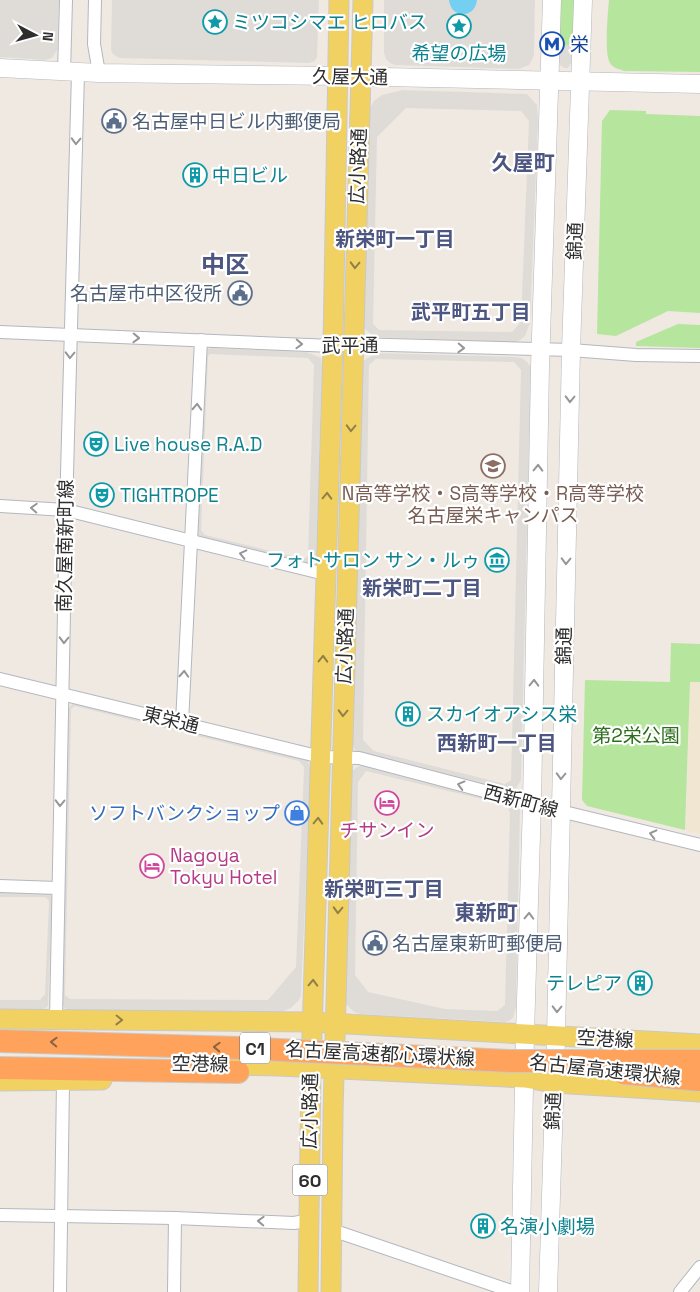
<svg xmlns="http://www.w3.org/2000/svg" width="700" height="1292" viewBox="0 0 700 1292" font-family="'Space Grotesk','Noto Sans JP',sans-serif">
  <rect width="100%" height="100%" fill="#efe9e1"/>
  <path fill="#f0e6d1" d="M690,682h10v152l-14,-4z"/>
  <g fill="#b6e59e">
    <path d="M557,0h20l-4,44c-6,4 -10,2 -16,-3z"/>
    <path d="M609,0h91v72l-76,-1c-5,-2 -11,-3 -14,-8 -6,-10 -2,-50 -1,-63z"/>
    <path d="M610,110l36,1v3l54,2v197l-32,-2 -52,25 -19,-2 5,-213z"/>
    <path d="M678,324l22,1v23l-64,-2v-4z"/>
    <path d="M671,643l29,1v38h-10l-5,148 -98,-24 -5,-6 3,-120 85,2z"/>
  </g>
  <g fill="#dfdcd8" fill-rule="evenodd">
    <path d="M0,0h59l-2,50 -5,8 -7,2 -45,-3z"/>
    <path d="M112,0h207l-2,57 -2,4 -6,2 -190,-5 -6,-4 -2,-4z"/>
    <path d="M384,0h151l-1,55 -2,5 -3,5 -10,4 -124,-4 -5,-2 -4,-4 -2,-6z"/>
    <path d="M556,37l1,5 7,4 9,-2 3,-4 -5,23 -3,5h-4l-4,-3z"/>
    <path d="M403,90l124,4 10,11 1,14 -8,204 -5,13 -5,4 -4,2 -142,-5 -10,-9 -2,-4 7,-209 1,-7 4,-7 8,-6zM406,108l115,3 8,10 -8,201 -9,10 -133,-2 -6,-6 4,-187z"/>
    <path d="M210,348l97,4 14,6 1,9 -6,190 -2,4 -5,3 -109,-27 -2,-2 8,-185zM210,354l98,4 6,7 -6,191 -4,3 -99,-24 -4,-5 7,-174z"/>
    <path d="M377,353l138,4 7,1 5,4 4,5 -10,413 -6,10 -8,1 -151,-39 -3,-7 9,-382 4,-4zM376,359l138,3 7,8 -10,410 -6,4 -131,-33 -11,-11 6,-375z"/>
    <path d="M73,703l226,54 9,4 3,9 -10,225 -2,5 -8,8 -10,4 -213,-1 -6,-6 6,-296zM75,706l224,55 5,6 -8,200 -28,33 -198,-1 -5,-4 6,-286z"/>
    <path d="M364,765l153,39 3,3 -4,200 -3,11 -4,3 -4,1 -145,-8 -6,-2 -10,-10 7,-230 6,-5zM366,771l140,34 4,8 -5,192 -8,6 -52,-2 -77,-17 -13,-17 3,-193z"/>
    <path d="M0,889l49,3 3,5 -4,109 -8,6 -40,1v-13h40l5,-6 4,-93 -4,-4h-45z"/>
  </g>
  <path fill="#75cff0" d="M449,0h28c-2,19 -26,19 -28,0z"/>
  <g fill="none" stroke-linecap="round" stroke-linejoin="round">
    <g stroke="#b4b7c1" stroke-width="14">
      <g id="street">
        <path d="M95,0l-1,44 5,29"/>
        <path d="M64,72l2,-72"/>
        <path d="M0,332l333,14 20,-2 218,6 65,5 64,1"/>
        <path d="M0,506l66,4 259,64"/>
        <path d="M0,679l321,78 38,1 201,53 140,34"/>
        <path d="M182,723l19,-383"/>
        <path d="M0,886l57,2"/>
        <path d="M56,1019l10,-509 12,-437"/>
        <path d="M0,1215l175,3 119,5 16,-3"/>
        <path d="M332,1230l182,62"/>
        <path d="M60,1292l3,-211"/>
        <path d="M174,1292l1,-74"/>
        <path d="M680,1292l20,-25"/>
      </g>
    </g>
    <g stroke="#b4b7c1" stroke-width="19">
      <g id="secondary">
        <path d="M0,68l99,5 240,3 361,8"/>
        <path d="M520,1292l5,-258 7,-231 8,-436 12,-367"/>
        <path d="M548,1292l8,-256 15,-686 12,-350"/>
      </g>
    </g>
    <g stroke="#c9c9c9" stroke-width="21">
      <g id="primary">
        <path d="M0,1019l312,3 388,22"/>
        <path d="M222,1065l57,1 246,12 29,5 146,9"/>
        <path d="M0,1081l102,-1"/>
        <path d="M308,1292l3,-225 22,-721 6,-346"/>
        <path d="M331,1292l2,-178 30,-1114"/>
      </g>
    </g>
    <g stroke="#c9c9c9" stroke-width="24">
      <path id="highway" d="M0,1068l238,4"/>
    </g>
    <use href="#street" stroke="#fff" stroke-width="12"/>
    <use href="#secondary" stroke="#fff" stroke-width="18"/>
    <use href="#primary" stroke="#f2d163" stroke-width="19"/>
    <use href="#highway" stroke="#ffa35c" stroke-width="22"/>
    <g stroke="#c9c9c9" stroke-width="24" stroke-linecap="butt">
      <g id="highway-bridge">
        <path d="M0,1041l240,7 270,13h190"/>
        <path d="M623,1073l77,7"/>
      </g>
    </g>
    <use href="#highway-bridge" stroke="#ffa35c" stroke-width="22"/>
  </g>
  <defs><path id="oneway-chevron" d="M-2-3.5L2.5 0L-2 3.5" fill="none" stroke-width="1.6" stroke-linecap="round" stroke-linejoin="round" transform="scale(1.25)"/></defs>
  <g stroke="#969696">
    <use href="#oneway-chevron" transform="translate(76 141) rotate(92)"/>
    <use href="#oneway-chevron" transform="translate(136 338) rotate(2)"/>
    <use href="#oneway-chevron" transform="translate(299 344) rotate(2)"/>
    <use href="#oneway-chevron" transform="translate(461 348) rotate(2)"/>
    <use href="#oneway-chevron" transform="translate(70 355) rotate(92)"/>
    <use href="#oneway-chevron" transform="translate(570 399) rotate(91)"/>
    <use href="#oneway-chevron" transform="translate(197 407) rotate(-87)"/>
    <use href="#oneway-chevron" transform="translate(538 468) rotate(-89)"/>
    <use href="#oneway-chevron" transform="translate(34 508) rotate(-177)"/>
    <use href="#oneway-chevron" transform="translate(243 554) rotate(-167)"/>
    <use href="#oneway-chevron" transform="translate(566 561) rotate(91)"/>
    <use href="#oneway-chevron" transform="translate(64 640) rotate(91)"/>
    <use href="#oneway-chevron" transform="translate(184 674) rotate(-87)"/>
    <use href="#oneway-chevron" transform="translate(534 683) rotate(-89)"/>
    <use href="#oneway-chevron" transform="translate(561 776) rotate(92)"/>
    <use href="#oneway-chevron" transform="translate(461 785) rotate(-165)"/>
    <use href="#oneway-chevron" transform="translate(60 803) rotate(91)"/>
    <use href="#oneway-chevron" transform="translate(653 834) rotate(-166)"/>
    <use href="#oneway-chevron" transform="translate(529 916) rotate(-88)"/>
    <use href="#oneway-chevron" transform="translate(557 1009) rotate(91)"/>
    <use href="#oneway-chevron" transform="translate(261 1221) rotate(-178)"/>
  </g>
  <g stroke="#908048">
    <use href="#oneway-chevron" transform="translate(355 265) rotate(92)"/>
    <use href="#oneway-chevron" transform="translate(351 428) rotate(92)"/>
    <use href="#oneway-chevron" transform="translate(327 496) rotate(-88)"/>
    <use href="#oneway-chevron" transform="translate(323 659) rotate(-89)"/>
    <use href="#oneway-chevron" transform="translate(343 713) rotate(92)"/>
    <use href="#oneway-chevron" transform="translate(318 821) rotate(-88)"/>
    <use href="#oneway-chevron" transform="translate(338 910) rotate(92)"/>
    <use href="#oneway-chevron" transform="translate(313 983) rotate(-88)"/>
    <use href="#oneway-chevron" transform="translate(119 1020) rotate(1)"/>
  </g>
  <g stroke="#8c6343">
    <use href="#oneway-chevron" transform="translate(54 1042) rotate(-178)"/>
    <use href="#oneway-chevron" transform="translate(217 1047) rotate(-178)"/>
  </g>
  <defs>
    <g id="sight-ring" transform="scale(1.25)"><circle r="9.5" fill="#fff" stroke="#0f9aa8" stroke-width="1.5"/><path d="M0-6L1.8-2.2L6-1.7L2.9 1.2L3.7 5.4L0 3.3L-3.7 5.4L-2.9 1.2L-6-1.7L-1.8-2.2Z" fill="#0f9aa8"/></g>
    <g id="metro-ring" transform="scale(1.25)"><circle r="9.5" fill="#fff" stroke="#1a4fb4" stroke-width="1.5"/><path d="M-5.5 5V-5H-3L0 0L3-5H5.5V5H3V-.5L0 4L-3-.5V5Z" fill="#1a4fb4"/></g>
    <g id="civic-ring" transform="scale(1.25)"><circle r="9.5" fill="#fff" stroke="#5c6f8a" stroke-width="1.5"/><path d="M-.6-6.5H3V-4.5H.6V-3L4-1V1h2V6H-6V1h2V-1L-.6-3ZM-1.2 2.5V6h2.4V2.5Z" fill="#5c6f8a"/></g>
    <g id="building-ring" transform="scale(1.25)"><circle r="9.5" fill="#fff" stroke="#0f9aa8" stroke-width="1.5"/><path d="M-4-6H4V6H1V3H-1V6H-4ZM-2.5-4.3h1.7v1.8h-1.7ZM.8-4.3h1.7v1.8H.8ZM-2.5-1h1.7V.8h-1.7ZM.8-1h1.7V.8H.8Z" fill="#0f9aa8"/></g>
    <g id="theatre-ring" transform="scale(1.25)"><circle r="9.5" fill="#fff" stroke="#0f9aa8" stroke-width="1.5"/><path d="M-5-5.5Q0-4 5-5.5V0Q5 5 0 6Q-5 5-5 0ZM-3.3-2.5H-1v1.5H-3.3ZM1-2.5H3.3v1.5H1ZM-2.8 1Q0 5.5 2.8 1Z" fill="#0f9aa8"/></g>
    <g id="school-ring" transform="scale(1.25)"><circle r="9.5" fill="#fff" stroke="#8d6e63" stroke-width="1.5"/><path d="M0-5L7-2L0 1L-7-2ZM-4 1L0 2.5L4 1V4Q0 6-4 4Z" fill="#8d6e63"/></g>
    <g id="museum-ring" transform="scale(1.25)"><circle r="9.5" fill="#fff" stroke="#0f9aa8" stroke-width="1.5"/><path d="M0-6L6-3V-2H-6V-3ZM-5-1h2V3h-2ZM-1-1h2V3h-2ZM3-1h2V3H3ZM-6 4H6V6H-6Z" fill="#0f9aa8"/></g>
    <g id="hotel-ring" transform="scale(1.25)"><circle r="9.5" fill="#fff" stroke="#d1479c" stroke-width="1.5"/><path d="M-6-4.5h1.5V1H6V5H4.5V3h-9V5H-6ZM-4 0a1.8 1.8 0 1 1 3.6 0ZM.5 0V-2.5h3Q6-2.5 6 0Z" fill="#d1479c"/></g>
    <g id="shop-ring" transform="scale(1.25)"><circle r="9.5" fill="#fff" stroke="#3f7fe0" stroke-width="1.5"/><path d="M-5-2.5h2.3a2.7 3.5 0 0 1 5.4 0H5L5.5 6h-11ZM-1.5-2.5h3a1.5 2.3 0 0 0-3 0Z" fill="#3f7fe0"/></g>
  </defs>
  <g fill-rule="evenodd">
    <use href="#sight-ring" x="215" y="22"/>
    <use href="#sight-ring" x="459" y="26"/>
    <use href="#metro-ring" x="552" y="44"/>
    <use href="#civic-ring" x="114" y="121"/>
    <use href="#building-ring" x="195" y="175"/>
    <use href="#civic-ring" x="240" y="293"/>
    <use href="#theatre-ring" x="96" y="444"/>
    <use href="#school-ring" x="493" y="466"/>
    <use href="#theatre-ring" x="102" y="495"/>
    <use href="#museum-ring" x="497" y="560"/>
    <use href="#building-ring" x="408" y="714"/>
    <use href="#hotel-ring" x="387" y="803"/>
    <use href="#shop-ring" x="297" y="813"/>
    <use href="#hotel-ring" x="152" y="866"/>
    <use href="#civic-ring" x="375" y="943"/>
    <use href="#building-ring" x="640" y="983"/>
    <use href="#building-ring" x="483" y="1226"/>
  </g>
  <g text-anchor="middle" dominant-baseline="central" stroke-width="4.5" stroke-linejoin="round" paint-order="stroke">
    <g fill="#fff" stroke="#6d6d6d" stroke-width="1">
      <rect x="240" y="1032.5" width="30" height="31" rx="4"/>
      <rect x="292.5" y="1164.5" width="35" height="31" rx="4"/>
    </g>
    <g font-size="18" font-weight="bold" fill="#2e2e2e">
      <text x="255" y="1048">C1</text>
      <text x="310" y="1180">60</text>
    </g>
    <g font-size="19" fill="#0d838f" stroke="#fff" text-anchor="start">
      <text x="232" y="22">ミツコシマエ ヒロバス</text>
      <text x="459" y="53" text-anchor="middle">希望の広場</text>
      <text x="212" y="175">中日ビル</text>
      <text x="114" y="444">Live house R.A.D</text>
      <text x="120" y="495">TIGHTROPE</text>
      <text x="480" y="560" text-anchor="end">フォトサロン サン・ルゥ</text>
      <text x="426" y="714">スカイオアシス栄</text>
      <text x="622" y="983" text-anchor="end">テレピア</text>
      <text x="500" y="1226">名演小劇場</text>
    </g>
    <g font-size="19" fill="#164399" stroke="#fff" text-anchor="start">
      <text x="570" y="44">栄</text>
    </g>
    <g font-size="19" fill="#2e2e2e" stroke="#fff">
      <text transform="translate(350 77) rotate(1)">久屋大通</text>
      <text transform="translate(358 166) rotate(-88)">広小路通</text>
      <text transform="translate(575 241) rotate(-88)">錦通</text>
      <text x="350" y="345">武平通</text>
      <text transform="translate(65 546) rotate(-89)">南久屋南新町線</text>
      <text transform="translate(345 646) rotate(-88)">広小路通</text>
      <text transform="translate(564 646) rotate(-89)">錦通</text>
      <text transform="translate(171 720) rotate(14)">東栄通</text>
      <text transform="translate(521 801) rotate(15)">西新町線</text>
      <text transform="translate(605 1039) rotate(3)">空港線</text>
      <text transform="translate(380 1054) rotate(3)">名古屋高速都心環状線</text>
      <text transform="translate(200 1064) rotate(1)">空港線</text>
      <text transform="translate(605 1070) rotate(6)">名古屋高速環状線</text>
      <text transform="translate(310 1111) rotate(-89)">広小路通</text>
      <text transform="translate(553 1111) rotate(-88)">錦通</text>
    </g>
    <g font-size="19" fill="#4e5e75" stroke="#fff" text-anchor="start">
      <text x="132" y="121">名古屋中日ビル内郵便局</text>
      <text x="222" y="293" text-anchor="end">名古屋市中区役所</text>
      <text x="392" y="943">名古屋東新町郵便局</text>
    </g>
    <g font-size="19" fill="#785e54" stroke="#fff">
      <text x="493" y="493">N高等学校・S高等学校・R高等学校<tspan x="493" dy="22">名古屋栄キャンパス</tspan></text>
    </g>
    <g font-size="19" fill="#2c6e1b" stroke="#fff">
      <text x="636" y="735">第2栄公園</text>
    </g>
    <g font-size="19" fill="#366cbe" stroke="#fff" text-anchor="end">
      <text x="280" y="813">ソフトバンクショップ</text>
    </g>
    <g font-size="19" fill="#b23c85" stroke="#fff">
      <text x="387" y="830">チサンイン</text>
      <text x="170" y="855" text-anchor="start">Nagoya<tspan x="170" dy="22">Tokyu Hotel</tspan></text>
    </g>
    <g font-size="20" font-weight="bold" fill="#4d5680" stroke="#fff">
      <text x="395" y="239">新栄町一丁目</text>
      <text x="471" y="312">武平町五丁目</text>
      <text x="422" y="588">新栄町二丁目</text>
      <text x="497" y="743">西新町一丁目</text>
      <text x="384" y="889">新栄町三丁目</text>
    </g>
    <g font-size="21" font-weight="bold" fill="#4d5680" stroke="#fff">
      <text x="523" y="162">久屋町</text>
      <text x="486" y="912">東新町</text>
    </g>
    <g font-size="24" font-weight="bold" fill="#4d5680" stroke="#fff">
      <text x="225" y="264">中区</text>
    </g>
  </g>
  <g transform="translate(35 35) rotate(96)" stroke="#ffffff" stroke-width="4" paint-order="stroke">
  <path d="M0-4L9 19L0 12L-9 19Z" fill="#2e2e2e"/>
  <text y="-8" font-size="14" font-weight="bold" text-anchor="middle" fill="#2e2e2e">N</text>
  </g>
</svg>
